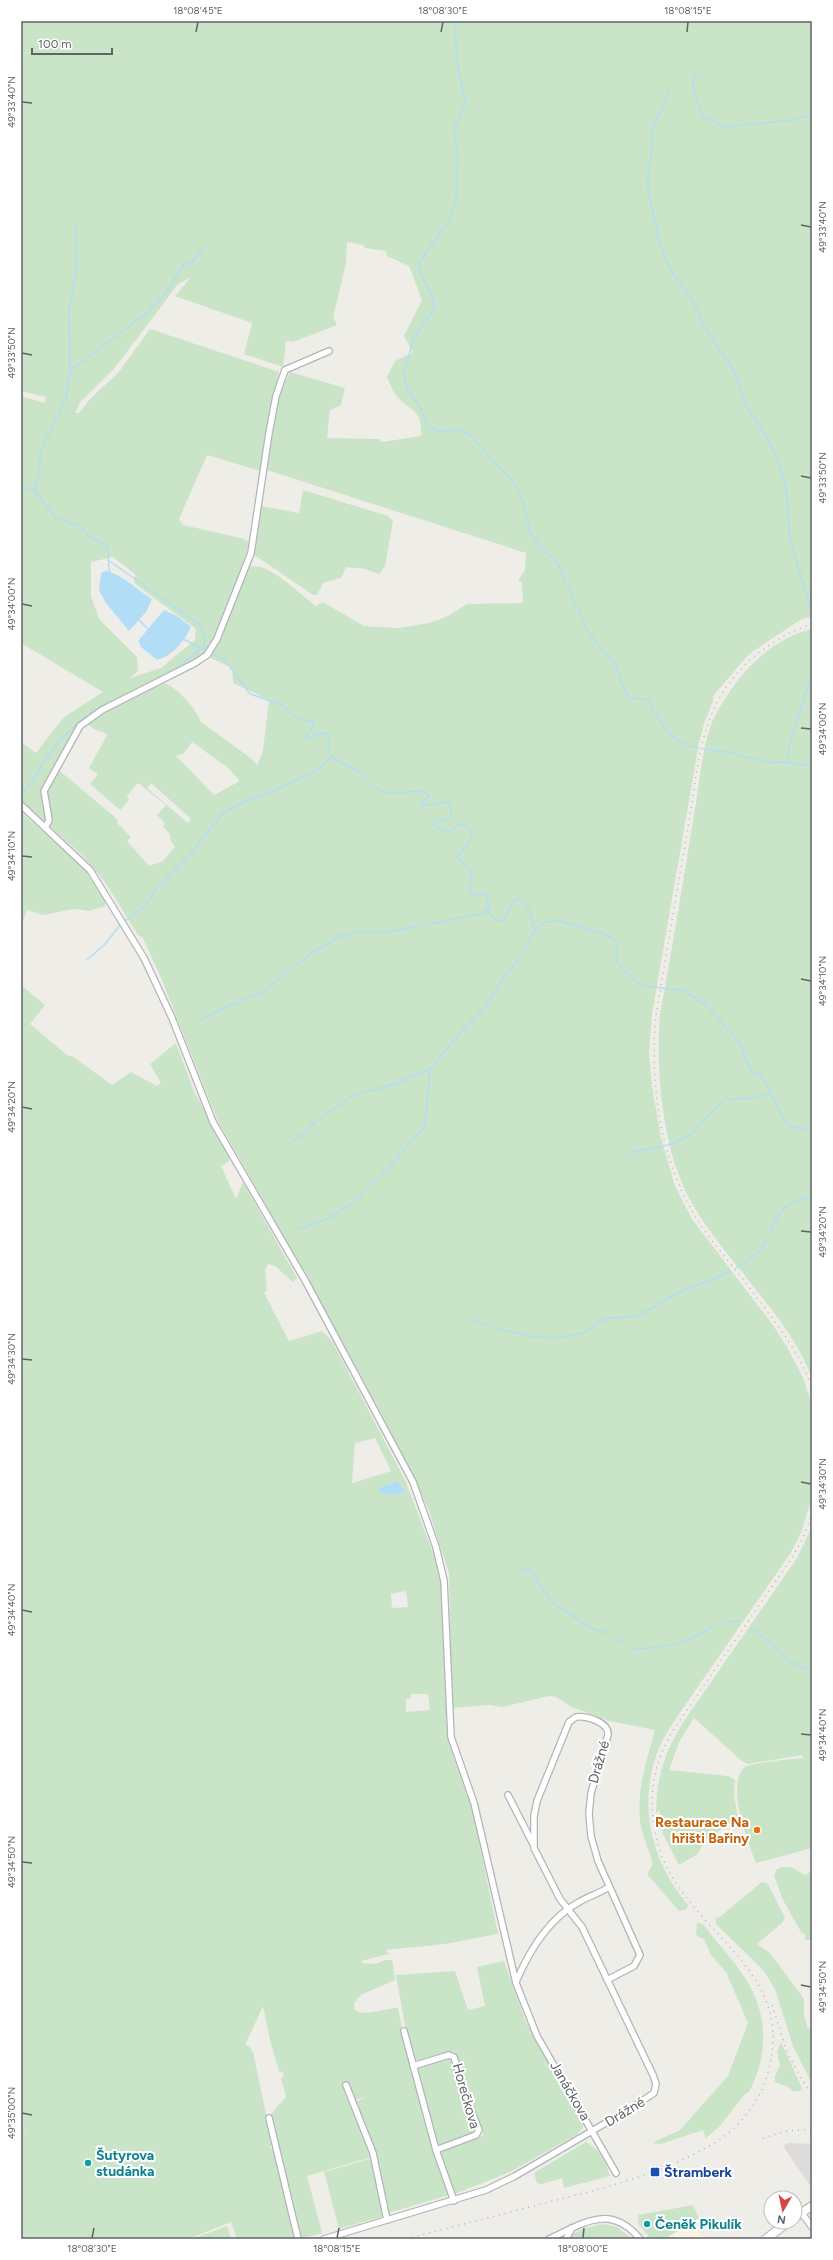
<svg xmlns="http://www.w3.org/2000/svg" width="833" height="2260" viewBox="0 0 833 2260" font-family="Figtree,sans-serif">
  <rect width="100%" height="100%" fill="#efede8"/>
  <path fill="#fbf3e1" d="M692,2223l12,16h-39l9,-5z"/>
  <path fill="#dedcda" d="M788,2143l24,1v39l-3,1 -26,-38z"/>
  <g fill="#cae4c7" fill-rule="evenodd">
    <path d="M21,21h791v595l-12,4 -51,34 -36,42v5l-9,23 -5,19 -47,271 -3,39 3,33 9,52 14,48 17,33 80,105 15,23 16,31 9,26v93l-11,36 -11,21 -111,160c-9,13 -18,27 -23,42 -18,53 -3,108 32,149l-2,5 -7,1 -32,-37 6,-10c-3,-11 -8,-22 -11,-33 -8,-34 4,-68 13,-101l-46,-9 -37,-14 -16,-10 -7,-1 -46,11 -15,-2 -36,3 -3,-135 -20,-62 -18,-40 -31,-60 -77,-141 -85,-149 -57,-143 -18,-40 -5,-3 -33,-53 -21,-25 -63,-57v-58l15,11 28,-36 39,-25 -82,-49v-247l24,7 1,-6 -25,-6zM347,242l16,3 2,3 21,3 1,5 22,10 13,34 -18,36 9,16 -18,9 -8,16c3,6 5,13 9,18 13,17 27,13 25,41l-39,6 -3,-3 -52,-1 3,-28 11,-5 4,-17 -55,-16 -11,24 -12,74 259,83 -1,17 -7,11 4,1 1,21 -56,1 -21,13 -17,6 -31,5 -34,-2 -41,-24 -7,4c-16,-11 -47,-45 -67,-39l-3,4 -14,38 -5,-5 14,-33 8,-29 -8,-4 -58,-13 -4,-6 28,-64 53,16 19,-99 -129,-43 -32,44 -27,25 -12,15h-4l6,-12 33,-32 64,-85 13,-7 -16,19 77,27 -8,31 39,13 3,-26 7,1 44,-17 -4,-7 13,-55zM113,557l22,17 -1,9 62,46 -1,11 -34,28 -31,10 8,-7 -1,-14 -38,-38 -8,-23v-34zM209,657l23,11 1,15 36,17 -6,51 -6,14 -5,-6 -51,-37c-3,-11 -26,-37 -37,-39l33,-16zM88,724c7,8 14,6 19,11l-18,33 9,6 -8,10 30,26 9,-10 -2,-4 11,-13 28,22 -9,10 8,8 -2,4 7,7v6l5,7 -12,14 -14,5 -22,-25 4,-4 -13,-13 -1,-5 -57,-48 -3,1 28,-46zM192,742l35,25 13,14 -26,14 -38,-39 7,-2zM151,783l40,36 -3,4 -41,-35z"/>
    <path d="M303,490l85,26 5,5 -8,45 -6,8 -14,-5 -19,-2 -5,11 -18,5 -6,12h-4l-60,-41 8,-48 38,7z"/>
    <path d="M812,629v749c-14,-38 -42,-70 -66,-101 -20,-25 -41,-50 -57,-79 -26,-48 -34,-128 -29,-183 12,-66 23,-133 34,-200 5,-27 8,-70 19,-95 20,-40 53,-80 99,-91z"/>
    <path d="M21,812l62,56 22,32v6l-16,5 -15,-2 -31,6 -16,-5 -6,17z"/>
    <path d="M21,985l24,20 -15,19 37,31 5,1 40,29 19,-13 26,14 4,-3 -11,-19 26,-21 18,48 35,66v4l-8,5 15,33 7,-17 54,96 -4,4 -18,-16 -7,-2 -3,6 2,20 -3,3 25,48 33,-10 10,10 73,139 36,93 6,158 6,25 19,52 26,126 -54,10 -58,6 3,4 -28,7 1,2 14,1 9,-4h7l3,20 -34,15 -7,8 1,7c10,7 31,-2 43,-2 12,64 30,126 51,187l-61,18 -13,-61 -20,-50 11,-5 -11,3 -7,-18 -4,2 28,73 -65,19 15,57 -22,6 -31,-123 17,-19 -5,-19 3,-2 -1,-4 -4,-1 -9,-31 -7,-34 -18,39 5,2 3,5 19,91 -2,5 4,2 21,82 -1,7h-57l-6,-17 -43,17h-167v-121l6,21 -6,-24zM375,1438l16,33 -39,12 3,-40zM395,1481l10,11 -13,3 -12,-2 1,-6zM406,1591l2,16 -16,1 -1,-14zM411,1694h17l2,16 -24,2v-13l5,-1z"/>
    <path d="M812,1526v322l-56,15c-8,-20 -31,-80 -11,-96 6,-4 48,-8 58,-9l-1,-3 -54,9 -6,-3 -48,-43 -15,24 -10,28 59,6 7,4 -1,16 4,22 -34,23 -6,13 -19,11 -16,-31 -4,-24 -3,3c1,-39 9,-62 30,-95l111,-160z"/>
    <path d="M781,1867h10l14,8 7,-4v69h-7v-6l-4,-2 -19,-34 -8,-23 3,-6z"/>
    <path d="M762,1882l6,2 17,34 -3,5 -25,21 13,9 34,46v15l3,13 5,3v54l-19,-38 -18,-57 -11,-18 -48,-47v-6l5,-2z"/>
    <path d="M697,1923l6,1c12,17 26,31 38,48 27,36 29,81 8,120l-4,2 -26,33 -13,11 -3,-8 -42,14 -9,-1 28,-13 48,-54 20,-53 -22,-51 -15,-17 -7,-16 -6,-2 -2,-4z"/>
    <path d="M504,1961l21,59 58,104v4l-7,7 -66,37 -55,22 -15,-39 1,-3 43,-17 -13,-34 -15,-48 -3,-2 -39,10 -8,-30 -10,-56 59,-4 13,39 17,-4 -8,-39z"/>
    <path d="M781,2042l21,46 -1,3h-8l-5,-4 -13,-5v-6l5,-11 -3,-13z"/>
    <path d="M448,2059l5,2 12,42 10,26 -2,4 -33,12 -5,-5 -19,-67 2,-5z"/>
    <path d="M586,2142c15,8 19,19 24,34l-46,12 -2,-10 -20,6 -5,-1 -3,-10z"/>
    <path d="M373,2158l11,58 -45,13 -15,-57z"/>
    <path d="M693,2205l6,13 -35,21h-13l-12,-14 -1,-10z"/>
    <path d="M603,2224l14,3 15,12h-64c5,-9 25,-13 35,-15z"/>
    <path d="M227,2226l4,13h-39z"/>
  </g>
  <g fill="#b1def6">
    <path d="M106,571c16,3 31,19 46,28l-6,13 -17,19 -23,-28 -7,-13 2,-17z"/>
    <path d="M164,610l13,6 14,11c-7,14 -19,29 -34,33l-16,-13 -3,-6z"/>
    <path d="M396,1481l10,11 -14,3 -12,-2 -1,-2 2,-4z"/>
  </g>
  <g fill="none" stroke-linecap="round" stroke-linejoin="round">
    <g stroke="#b1def6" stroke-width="1.5">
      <path d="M454,21l4,48 8,34 -12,25 4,29 -2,42 -7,21 -30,43 1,11 13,23 1,12 -20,28 -10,36 3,16 13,18 8,19 10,5 20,-1 12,5 45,49 8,17 7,31 8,11 20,21 29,66 8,11 19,20 9,25 7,12 18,1c11,21 23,46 50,49"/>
      <path d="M694,74l-1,15 7,22 6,7 18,9 67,-7 21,-5"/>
      <path d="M668,91l-16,41v16l-4,29v13l11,50 11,29 22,30 11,26 32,47 10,32 23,35 12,28 6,20 4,54 22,70"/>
      <path d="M70,371l-1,-61 8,-43 -2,-39"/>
      <path d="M21,487l14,4 20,26 26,10 9,10 17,9c3,9 0,17 3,27"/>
      <path d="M35,491l4,-19 2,-22 25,-52 4,-27 78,-59 19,-20 16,-27 10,-4 13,-16"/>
      <path d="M108,560l92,65 5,12 -1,13"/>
      <path d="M139,620l10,10"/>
      <path d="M183,639l24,12"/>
      <path d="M210,653l15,7 25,34 32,11 17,15 14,1v6l-7,9 2,3 13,-6 8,1v17l2,6 26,13 19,19 15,4 30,-2 8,4 -9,11 27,-4 4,3v12l-4,3h-11l-2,3c9,11 15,11 25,1l8,1c11,11 -2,23 -10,32l3,4 11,8 -1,23 4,3 13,-1 2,18 5,7 9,2 11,-21 5,-1 9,9 7,21 4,-1 5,-6 16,-1 47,14 8,5 2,6v15l4,6 15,15 11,4 37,5 22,14 34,38 8,22 4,6 6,3 10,12 15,33 8,7 21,5"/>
      <path d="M175,670l25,-21"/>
      <path d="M703,749l29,4 32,9h17l31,4"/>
      <path d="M788,763l1,-16 23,-75"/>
      <path d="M21,793c11,-8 15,-19 22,-30 20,-29 45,-54 79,-66"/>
      <path d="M124,921l10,-5 13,-13 10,-15 36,-37 29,-37 17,-10 25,-9 52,-24 15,-14"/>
      <path d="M430,924l50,-10 8,-5"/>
      <path d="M524,950l11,-21"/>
      <path d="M87,960l18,-16 16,-20"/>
      <path d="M201,1020l25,-13 35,-14 51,-40 28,-17 16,-4h32l32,-6"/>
      <path d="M727,1099l22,-1 23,-6"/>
      <path d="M290,1144l15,-12 12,-12 37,-25 41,-11 35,-15"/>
      <path d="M668,1145l23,-10 31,-34"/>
      <path d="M629,1153l35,-7"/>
      <path d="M300,1229l27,-10 23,-14 41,-40 34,-39 5,-57 35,-42 21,-21 14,-23 22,-28"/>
      <path d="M770,1235c5,-21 19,-38 42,-37"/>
      <path d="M736,1268l22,-15 10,-14"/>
      <path d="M471,1320l20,6"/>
      <path d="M500,1329l29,7 24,2 30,-5 15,-10 11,-5 23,-1 9,-3 37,-21 52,-21"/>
      <path d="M519,1567l12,4 22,32 38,25 16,5"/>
      <path d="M724,1622l16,-1"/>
      <path d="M751,1628l14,10 23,23 24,9"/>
      <path d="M614,1636l11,9"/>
      <path d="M634,1649c34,-1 52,-6 81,-24"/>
    </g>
    <g stroke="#b2b5b8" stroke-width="8">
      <g id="street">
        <path d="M21,805l69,65 54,88 28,60 41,104 93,160 107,200 23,65 8,34 7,156 23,66 42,180 21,53 79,137"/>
        <path d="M46,826l3,-6 -5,-29 36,-65 22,-16 93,-47 12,-8 10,-16 34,-86 18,-120 7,-37 9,-26 44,-19"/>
        <path d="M508,1795l25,49"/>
        <path d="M516,1982c13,-31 32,-63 63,-80 10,-6 21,-9 30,-15"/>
        <path d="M404,2031l32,119 18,51"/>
        <path d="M413,2066l36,-11 5,2 14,46 11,27 -3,5 -40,15"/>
        <path d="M346,2085l27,68 14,67"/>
        <path d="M269,2118l29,121"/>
        <path d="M801,2212l11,15"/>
        <path d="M324,2239l162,-49 29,-14 118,-69 21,-14 2,-9 -3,-9 -71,-148 -22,-28 -26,-51v-32l3,-15 32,-79 7,-5c11,-1 33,5 32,18l-17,58 -2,21 2,22 7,25 42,94 -6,11 -27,14"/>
        <path d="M549,2239c35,-16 61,-36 91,0"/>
        <path d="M566,2239l6,-11"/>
      </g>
    </g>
    <g stroke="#b2b5b8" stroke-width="10">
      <g id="secondary">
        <path d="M795,2217l17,-11"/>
        <path d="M766,2239l22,-17"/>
      </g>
    </g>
    <use href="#street" stroke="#fff" stroke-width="5.5"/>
    <use href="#secondary" stroke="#fff" stroke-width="8"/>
    <g stroke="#b3b4b4" stroke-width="1.5" stroke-dasharray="1 5" stroke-linecap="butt">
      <path d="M812,624c-43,14 -81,46 -99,87 -15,34 -18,74 -24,110 -11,64 -22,129 -33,194 -6,60 2,129 29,183 15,31 39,57 60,84 25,33 54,67 67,107"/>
      <path d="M772,2005l16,50 24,41"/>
      <path d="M763,2138l24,-7 25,-2"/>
      <path d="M406,2239c46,-12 93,-24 139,-36 56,-14 116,-29 166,-58 25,-14 46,-39 55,-66 31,-95 -47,-130 -90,-196 -16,-23 -23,-51 -24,-79 0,-26 7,-50 20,-72l121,-176 12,-22 7,-21"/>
    </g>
  </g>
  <path fill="none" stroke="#5f6366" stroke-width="1.5" d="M196,32l2,-10M441,32l2,-10M687,32l1,-10M22,102l10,1M801,225l10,2M22,353l10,2M801,476l10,2M22,604l10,2M801,728l10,1M22,856l10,1M801,979l10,2M22,1107l10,2M801,1231l10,1M22,1359l10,1M801,1482l10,2M22,1610l10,2M801,1734l10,1M22,1862l10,1M801,1985l10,2M22,2113l10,2M92,2238l2,-10M337,2238l2,-10M583,2238l1,-10"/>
  <circle fill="#e8710a" stroke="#fff" stroke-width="1.5" cx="757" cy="1830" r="4"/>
  <g fill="#0f9aa8" stroke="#fff" stroke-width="1.5">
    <circle cx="88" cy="2163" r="4"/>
    <circle cx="647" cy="2224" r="4"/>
  </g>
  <rect fill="#1a4fb4" stroke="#fff" stroke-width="1.5" x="650" y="2167" width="10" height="10" rx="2"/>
  <g text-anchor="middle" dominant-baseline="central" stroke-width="4" stroke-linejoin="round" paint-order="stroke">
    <g font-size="14" fill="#5f6366" stroke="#fff">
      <text transform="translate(599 1762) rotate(-74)">Drážné</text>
      <text transform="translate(570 2091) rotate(60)">Janáčkova</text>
      <text transform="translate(466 2096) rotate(74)">Horečkova</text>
      <text transform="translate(625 2112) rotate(-31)">Drážné</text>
    </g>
    <g font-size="14" font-weight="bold" fill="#c56008" stroke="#fff" text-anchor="end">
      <text x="749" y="1822">Restaurace Na<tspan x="749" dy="16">hřišti Bařiny</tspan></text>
    </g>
    <g font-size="14" font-weight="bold" fill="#0d838f" stroke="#fff" text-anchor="start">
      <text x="96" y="2155">Šutyrova<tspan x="96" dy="16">studánka</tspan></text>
      <text x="655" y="2224">Čeněk Pikulík</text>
    </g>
    <g font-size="14" font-weight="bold" fill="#164399" stroke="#fff" text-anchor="start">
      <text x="664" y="2172">Štramberk</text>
    </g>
  </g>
  <rect width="833" height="2260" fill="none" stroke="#ffffff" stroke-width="44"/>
  <g transform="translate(783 2210) rotate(189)"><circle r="19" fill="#ffffff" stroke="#bfc1c2"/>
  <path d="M0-3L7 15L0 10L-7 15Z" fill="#d74647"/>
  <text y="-6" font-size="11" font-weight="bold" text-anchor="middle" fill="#5f6366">N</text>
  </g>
  <path d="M32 48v6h80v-6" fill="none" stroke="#5f6366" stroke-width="2"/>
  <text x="38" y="48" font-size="12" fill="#5f6366" stroke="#ffffff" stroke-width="3" paint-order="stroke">100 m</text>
  <rect x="22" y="22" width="789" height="2216" fill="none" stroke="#5f6366" stroke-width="1.5"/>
  <g font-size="10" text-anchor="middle" fill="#5f6366">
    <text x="198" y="14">18°08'45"E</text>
    <text x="443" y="14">18°08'30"E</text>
    <text x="688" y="14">18°08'15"E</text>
    <text transform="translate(11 102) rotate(-90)" y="4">49°33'40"N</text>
    <text transform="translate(822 227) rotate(-90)" y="4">49°33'40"N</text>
    <text transform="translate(11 353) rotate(-90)" y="4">49°33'50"N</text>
    <text transform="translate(822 478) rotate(-90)" y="4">49°33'50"N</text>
    <text transform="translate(11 604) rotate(-90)" y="4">49°34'00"N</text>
    <text transform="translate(822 729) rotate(-90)" y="4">49°34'00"N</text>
    <text transform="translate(11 856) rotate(-90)" y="4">49°34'10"N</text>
    <text transform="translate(822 981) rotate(-90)" y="4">49°34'10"N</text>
    <text transform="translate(11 1107) rotate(-90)" y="4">49°34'20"N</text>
    <text transform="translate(822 1232) rotate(-90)" y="4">49°34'20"N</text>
    <text transform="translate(11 1359) rotate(-90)" y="4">49°34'30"N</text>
    <text transform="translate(822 1484) rotate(-90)" y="4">49°34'30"N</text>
    <text transform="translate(11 1610) rotate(-90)" y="4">49°34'40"N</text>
    <text transform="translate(822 1735) rotate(-90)" y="4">49°34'40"N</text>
    <text transform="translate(11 1862) rotate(-90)" y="4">49°34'50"N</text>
    <text transform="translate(822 1987) rotate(-90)" y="4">49°34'50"N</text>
    <text transform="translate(11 2113) rotate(-90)" y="4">49°35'00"N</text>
    <text x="92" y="2252">18°08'30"E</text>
    <text x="337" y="2252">18°08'15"E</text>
    <text x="583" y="2252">18°08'00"E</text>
  </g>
</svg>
